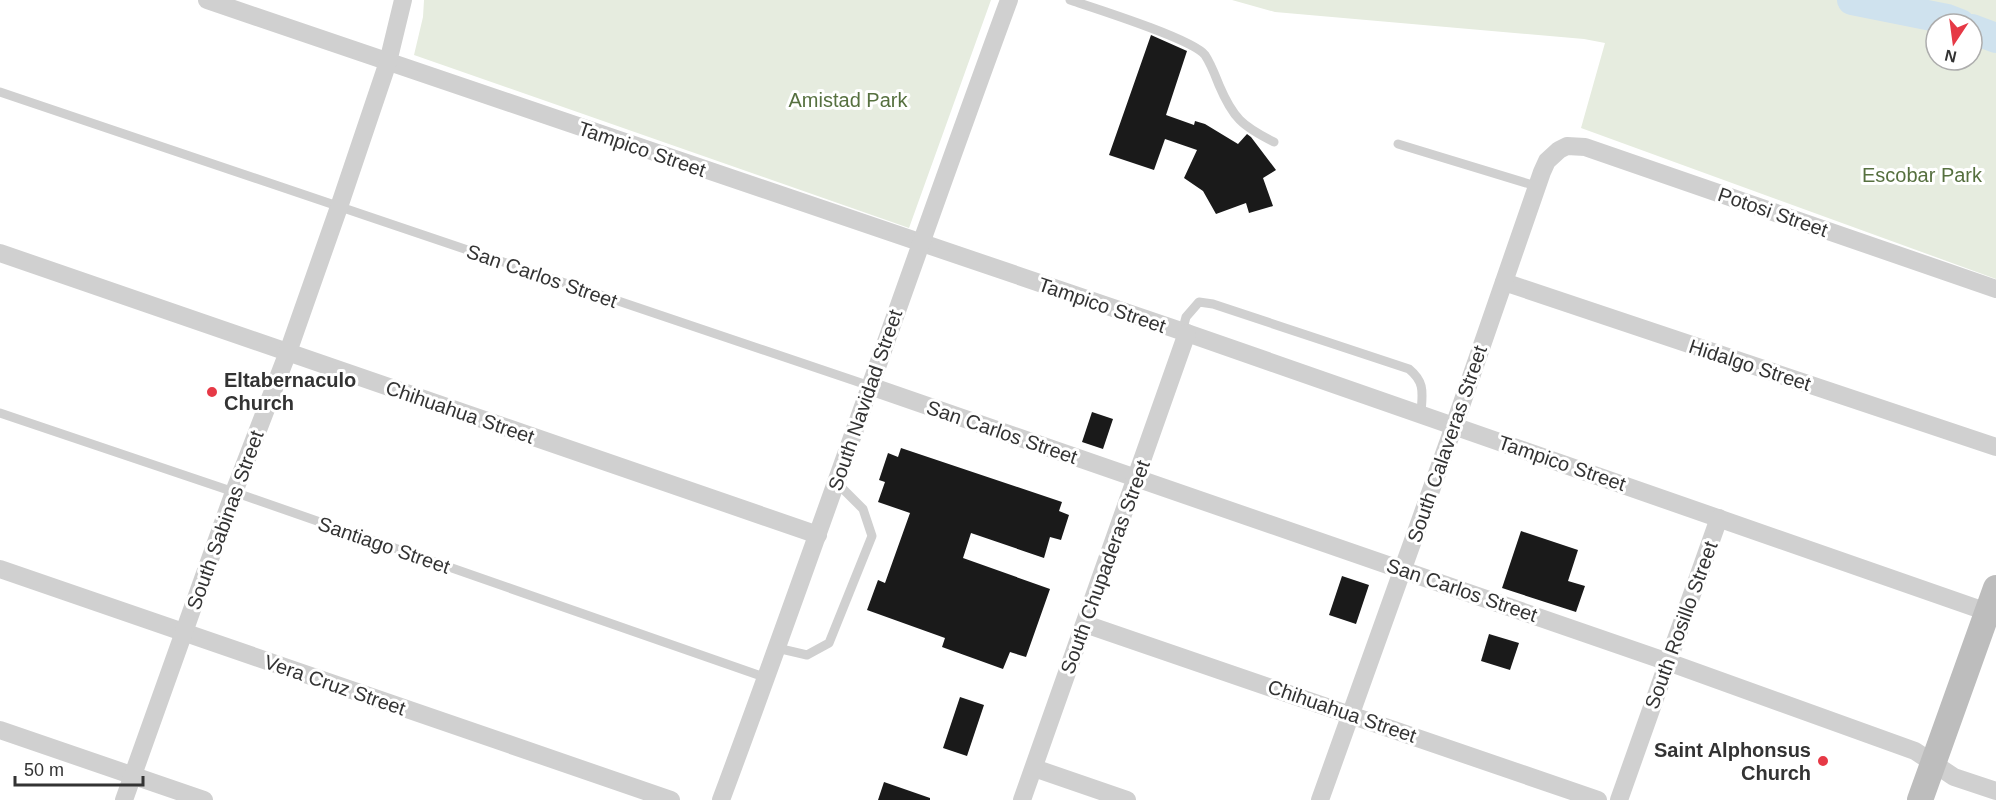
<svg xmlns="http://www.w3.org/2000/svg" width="1996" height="800" viewBox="0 0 1996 800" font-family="Arial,sans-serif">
  <rect width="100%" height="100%" fill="#fff"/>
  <g fill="#e6ecdf" fill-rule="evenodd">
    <path d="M424,0h567l-82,228 -495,-173 9,-38z"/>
    <path d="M1232,0h764v279l-415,-151 24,-85 -21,-4 -309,-27zM1936,24h36v36h-36z"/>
  </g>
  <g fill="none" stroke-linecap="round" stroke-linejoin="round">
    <g stroke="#cfe2ee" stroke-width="30">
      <path d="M1852,0l95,19 13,5"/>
      <path d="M1972,29l24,9"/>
    </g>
  </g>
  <g fill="#1a1a1a">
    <path d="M1151,35l36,16 -21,64 28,10 1,-4 10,3 33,20 9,-10 4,3 25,33 -13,8 10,28 -24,7 -3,-10 -30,11 -13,-23 -19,-13 13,-28 -32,-11 -11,31 -45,-15z"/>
    <path d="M1092,412l21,7 -10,30 -21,-7z"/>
    <path d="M901,448l161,54 -3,9 10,4 -8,25 -11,-3 -6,21 -73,-25 -8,25 87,31 -24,68 -16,-5 -7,17 -61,-22 3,-9 -78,-28 11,-30 7,3 25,-70 -32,-11 7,-20 -6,-2 9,-27 10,4z"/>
    <path d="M1521,531l57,19 -10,31 17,5 -9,26 -74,-24z"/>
    <path d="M1342,576l27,9 -13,39 -27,-9z"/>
    <path d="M1489,634l30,9 -9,27 -29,-9z"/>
    <path d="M960,697l24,8 -17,51 -24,-8z"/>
    <path d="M884,782l46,16v2h-52z"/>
  </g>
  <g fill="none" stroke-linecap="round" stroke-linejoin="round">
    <g stroke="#d0d0d0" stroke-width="9">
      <path d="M1070,0c24,8 123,39 135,55 6,9 10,20 14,30 14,33 23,41 55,57"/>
      <path d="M0,92l870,294"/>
      <path d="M1398,144l138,42"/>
      <path d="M1182,332l4,-15 13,-15 14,2 196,65c17,14 13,25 12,45"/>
      <path d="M0,413l234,79 533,186"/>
      <path d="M777,648l30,7 22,-12 43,-107 -9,-27 -26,-26"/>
    </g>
    <g stroke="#d0d0d0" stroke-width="18">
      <path d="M207,0l980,333 809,282"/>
      <path d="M0,253l818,282"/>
      <path d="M1504,282l492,165"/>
      <path d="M870,386l798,276 247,89 39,26 42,14"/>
      <path d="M0,569l671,231"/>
      <path d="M1085,624l513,176"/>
      <path d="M0,730l204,70"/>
      <path d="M1034,768l93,32"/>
      <path d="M124,800l110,-308 54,-140 51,-145 49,-145 15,-62"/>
      <path d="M721,800c99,-266 190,-534 288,-800"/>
      <path d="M1022,800l165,-467"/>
      <path d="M1320,800l134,-374 88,-254 5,-11 12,-11 8,-4 18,1 411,142"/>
      <path d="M1619,800l100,-282"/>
    </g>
    <path stroke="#bdbdbd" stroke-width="26" d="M1920,800l76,-212"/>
  </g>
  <g fill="#e63946" stroke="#fff" stroke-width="2">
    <circle cx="212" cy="392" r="6"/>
    <circle cx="1823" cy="761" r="6"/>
  </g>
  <g text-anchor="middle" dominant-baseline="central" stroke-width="6" stroke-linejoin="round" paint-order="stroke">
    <g font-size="20" fill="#56703f" stroke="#fff">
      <text x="848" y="100">Amistad Park</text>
      <text x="1922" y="175">Escobar Park</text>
    </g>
    <g font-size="20" fill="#333" stroke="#fff">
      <text transform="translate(642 149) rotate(19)">Tampico Street</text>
      <text transform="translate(1773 212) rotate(19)">Potosi Street</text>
      <text transform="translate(542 276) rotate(19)">San Carlos Street</text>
      <text transform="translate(1102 305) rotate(19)">Tampico Street</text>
      <text transform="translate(1750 365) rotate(18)">Hidalgo Street</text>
      <text transform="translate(865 400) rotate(-71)">South Navidad Street</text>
      <text transform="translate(460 412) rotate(19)">Chihuahua Street</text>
      <text transform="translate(1002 432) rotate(19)">San Carlos Street</text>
      <text transform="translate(1447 444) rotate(-71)">South Calaveras Street</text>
      <text transform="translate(1562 463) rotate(19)">Tampico Street</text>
      <text transform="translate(225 520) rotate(-70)">South Sabinas Street</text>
      <text transform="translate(384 545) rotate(19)">Santiago Street</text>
      <text transform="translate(1105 567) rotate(-70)">South Chupaderas Street</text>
      <text transform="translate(1462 590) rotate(19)">San Carlos Street</text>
      <text transform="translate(1681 625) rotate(-70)">South Rosillo Street</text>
      <text transform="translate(335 685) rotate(19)">Vera Cruz Street</text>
      <text transform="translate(1342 711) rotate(19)">Chihuahua Street</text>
    </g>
    <g font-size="20" font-weight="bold" fill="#333" stroke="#fff" text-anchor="start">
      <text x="224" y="380">Eltabernaculo<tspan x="224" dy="23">Church</tspan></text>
      <text x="1811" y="750" text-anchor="end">Saint Alphonsus<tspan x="1811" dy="23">Church</tspan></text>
    </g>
  </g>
  <g transform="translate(1954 42) rotate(193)"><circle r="28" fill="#ffffff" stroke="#adadad" stroke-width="1.5"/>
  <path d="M0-4.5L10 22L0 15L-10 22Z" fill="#e63946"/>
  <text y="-9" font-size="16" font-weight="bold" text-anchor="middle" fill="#333333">N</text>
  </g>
  <path d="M15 776v9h128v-9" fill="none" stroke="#333333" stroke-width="3"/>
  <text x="24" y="776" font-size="18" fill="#333333" stroke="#ffffff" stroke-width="4.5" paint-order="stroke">50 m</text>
</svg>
